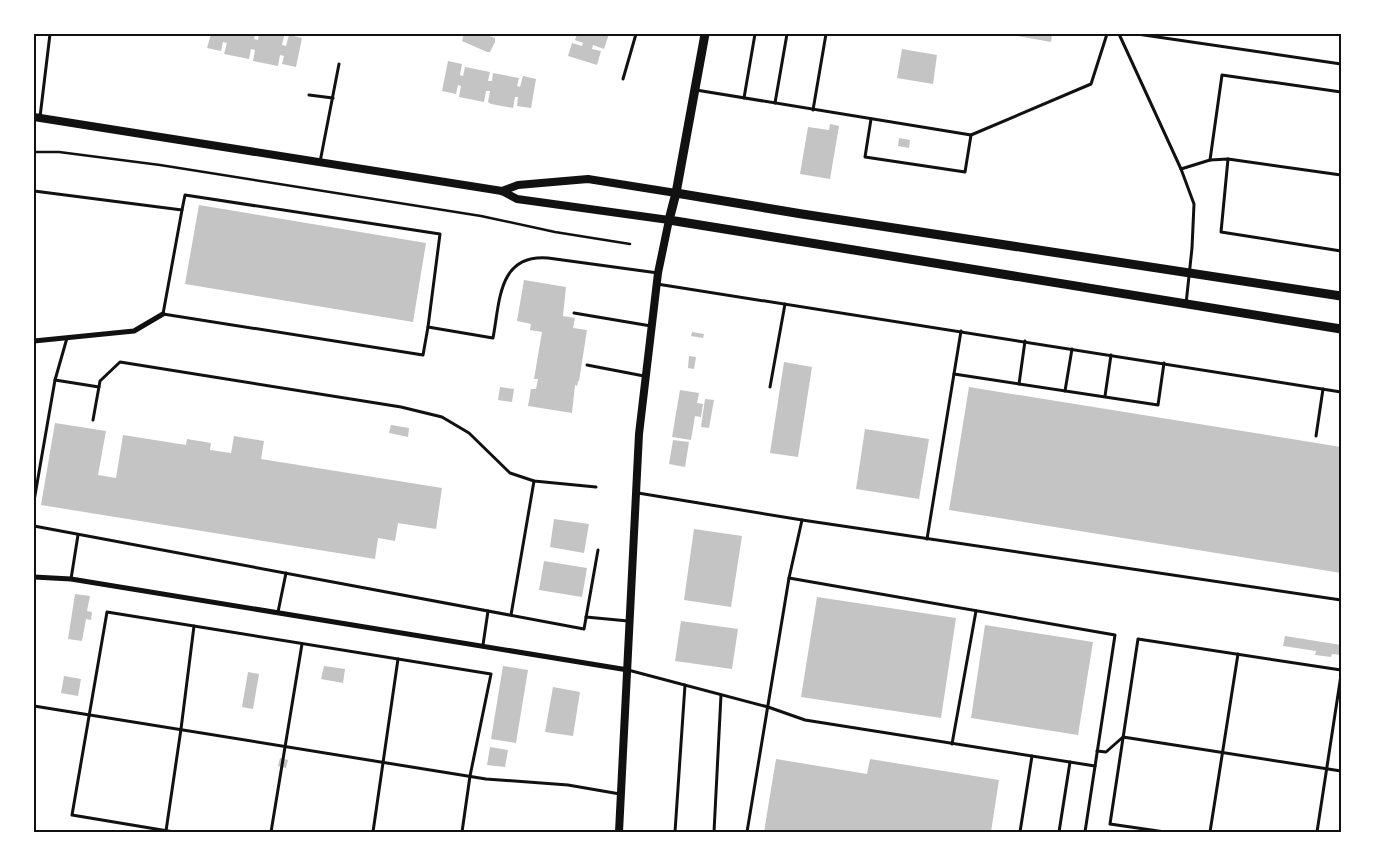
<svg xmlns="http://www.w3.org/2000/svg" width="1375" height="866" viewBox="0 0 1375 866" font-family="'Work Sans',sans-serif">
  <rect width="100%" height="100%" fill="#fff"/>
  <g fill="#c4c4c4">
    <path d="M211,34h44l-1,5 4,1 1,-6h12l13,2 -2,9 4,1 3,-11 13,3 -6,29 -14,-3 2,-8 -4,-1 -2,11 -25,-5 2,-11 -4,-1 -2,10 -25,-5 3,-11 -4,-1 -2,9 -14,-3z"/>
    <path d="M464,34h23v1l8,3v4l-5,10h-3l-25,-11z"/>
    <path d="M577,34h32l-5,15 -11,-4 -1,4 9,2 -4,14 -29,-9 4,-13 10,3 1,-3 -8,-3z"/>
    <path d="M1006,34h46l-1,8z"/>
    <path d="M902,49l35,6 -4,29 -36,-6z"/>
    <path d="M448,61l14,3 -2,11 3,1 2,-9 25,5 -2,9h4l1,-8 26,5 -2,8 3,1 3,-11 13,3 -5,29 -14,-2 1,-9h-3l-2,11 -22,-4 -3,-2 2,-11h-4l-2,11 -25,-5 2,-11 -3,-1 -2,9 -14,-3z"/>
    <path d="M830,124l9,2 -9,53 -30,-5 8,-47 21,3z"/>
    <path d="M899,138l11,2 -1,8 -11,-2z"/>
    <path d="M199,205l227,38 -13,79 -228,-38z"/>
    <path d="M524,280l42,7 -3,29 12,2 -2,10 14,2 -8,51h-1l-1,5 -2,-1 -3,28 -44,-7 3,-17h5l2,-10h-4l8,-47 -12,-2 1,-6 -14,-3z"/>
    <path d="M692,332l12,2 -1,4 -12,-2z"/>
    <path d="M689,356l7,1 -2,12 -6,-1z"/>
    <path d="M784,362l28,5 -14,90 -28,-4z"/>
    <path d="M500,387l14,2 -2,13 -14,-2z"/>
    <path d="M969,387l372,60v126l-392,-63z"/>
    <path d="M680,390l19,3 -2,10 6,1 -2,13 -6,-1 -4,24 -19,-3z"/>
    <path d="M705,399l9,1 -5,28 -8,-1z"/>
    <path d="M55,423l51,8 -8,44 18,3 7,-43 63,10 1,-6 24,4 -1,7 21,3 3,-17 30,5 -3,18 181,29 -6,41 -38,-6 -3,18 -17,-3 -3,21 -334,-54z"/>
    <path d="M391,425l18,3 -1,9 -19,-4z"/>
    <path d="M865,429l64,10 -10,60 -63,-10z"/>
    <path d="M673,440l16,2 -4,25 -16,-3z"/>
    <path d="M554,519l35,5 -5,29 -34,-6z"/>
    <path d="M694,529l48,7 -11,71 -47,-7z"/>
    <path d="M544,561l43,7 -5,29 -43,-7z"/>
    <path d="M75,594l15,2 -3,15 5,1 -1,8 -5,-1 -4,22 -14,-2z"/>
    <path d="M817,597l139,21 -15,100 -140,-21z"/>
    <path d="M681,621l57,8 -6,40 -57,-8z"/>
    <path d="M985,625l108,17 -15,93 -107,-17z"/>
    <path d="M1285,636l56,9v10l-9,-1 -1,3 -16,-2 1,-4 -33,-5z"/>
    <path d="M324,666l21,3 -2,14 -22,-4z"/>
    <path d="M503,666l25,4 -12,73 -25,-4z"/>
    <path d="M248,672l11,2 -6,35 -11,-2z"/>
    <path d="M64,676l17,3 -3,17 -17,-3z"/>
    <path d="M553,687l27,5 -7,44 -28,-4z"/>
    <path d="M490,747l18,3 -3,17 -18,-2z"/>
    <path d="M280,758l8,2 -2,8 -8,-2z"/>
    <path d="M776,759l91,15 3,-15 129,21 -8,52h-227z"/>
  </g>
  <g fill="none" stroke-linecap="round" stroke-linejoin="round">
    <path stroke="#111" stroke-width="2.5" d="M34,152h25l101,13 321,51 74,16 75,12"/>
    <g stroke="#111" stroke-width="3">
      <path d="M1119,34l62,135 13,35 -2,44 -6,56"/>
      <path d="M1137,34l204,30"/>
      <path d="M623,79l13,-45"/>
      <path d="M696,90l275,45 120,-51 16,-50"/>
      <path d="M309,95l24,3"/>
      <path d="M744,98l11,-64"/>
      <path d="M775,103l12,-69"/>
      <path d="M813,110l13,-76"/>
      <path d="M40,117l10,-83"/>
      <path d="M871,119l-6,38 100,15 6,-37"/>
      <path d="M1228,159l-7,73 120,19"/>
      <path d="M1210,160l12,-85 119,17"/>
      <path d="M320,162l19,-98"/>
      <path d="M1181,169l29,-9 18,-1 113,16"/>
      <path d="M34,191l148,19 -19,104 260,41 5,-28 65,11c7,-37 5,-84 55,-80l110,15"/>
      <path d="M182,210l3,-15 255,39 -12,93"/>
      <path d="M657,284l684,108"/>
      <path d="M574,313l77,13"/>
      <path d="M587,365l57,11"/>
      <path d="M954,374l204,31 6,-42"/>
      <path d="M55,380l44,7"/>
      <path d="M1019,384l6,-43"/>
      <path d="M770,387l15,-83"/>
      <path d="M1065,391l7,-42"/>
      <path d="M1105,396l6,-41"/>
      <path d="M93,420l7,-39 20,-19 281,45 41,10 27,16 41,40 24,8 62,6"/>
      <path d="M1316,436l7,-47"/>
      <path d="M638,493l164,27 539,80"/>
      <path d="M34,501l21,-121 12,-42"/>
      <path d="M34,526l550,103 14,-79"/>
      <path d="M927,539l34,-208"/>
      <path d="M789,578l326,57 -30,197"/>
      <path d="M71,579l7,-44"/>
      <path d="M278,612l8,-39"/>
      <path d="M511,615l23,-134"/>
      <path d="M586,617l42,4"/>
      <path d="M483,645l5,-34"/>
      <path d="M628,670l140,37 37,13 290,46"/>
      <path d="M34,706l452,73 82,6 52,9"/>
      <path d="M952,744l24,-133"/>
      <path d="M1097,751l9,1 17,-15 218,34"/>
      <path d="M166,831l15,-102 13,-103"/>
      <path d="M174,832l-102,-17 35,-203 384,62 -21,102 -8,56"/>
      <path d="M271,832l31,-188"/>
      <path d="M373,832l25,-173"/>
      <path d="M675,832l10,-147"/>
      <path d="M714,832l7,-137"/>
      <path d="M747,832l42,-254 13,-58"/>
      <path d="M1020,832l12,-76"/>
      <path d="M1059,832l11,-70"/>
      <path d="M1165,832l-55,-8 28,-185 203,31"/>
      <path d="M1210,832l28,-178"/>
      <path d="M1317,832l24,-157"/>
    </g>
    <g stroke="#111" stroke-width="5">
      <path d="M34,341l100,-10 29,-17"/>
      <path d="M34,577l37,2 557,91"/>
    </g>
    <g stroke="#111" stroke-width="8">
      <path d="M34,117l468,74 15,8 152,21 -11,53 -19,161 -20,398"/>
      <path d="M502,191l16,-6 70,-6 88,14"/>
    </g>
    <g stroke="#111" stroke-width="9">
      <path d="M705,34l-29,159 -7,27 672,109"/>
      <path d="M676,193l126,21 539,82"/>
    </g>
  </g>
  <rect width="1375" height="866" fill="none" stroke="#ffffff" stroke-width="70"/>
  <rect x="35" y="35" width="1305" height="796" fill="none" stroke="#111" stroke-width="2"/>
</svg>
